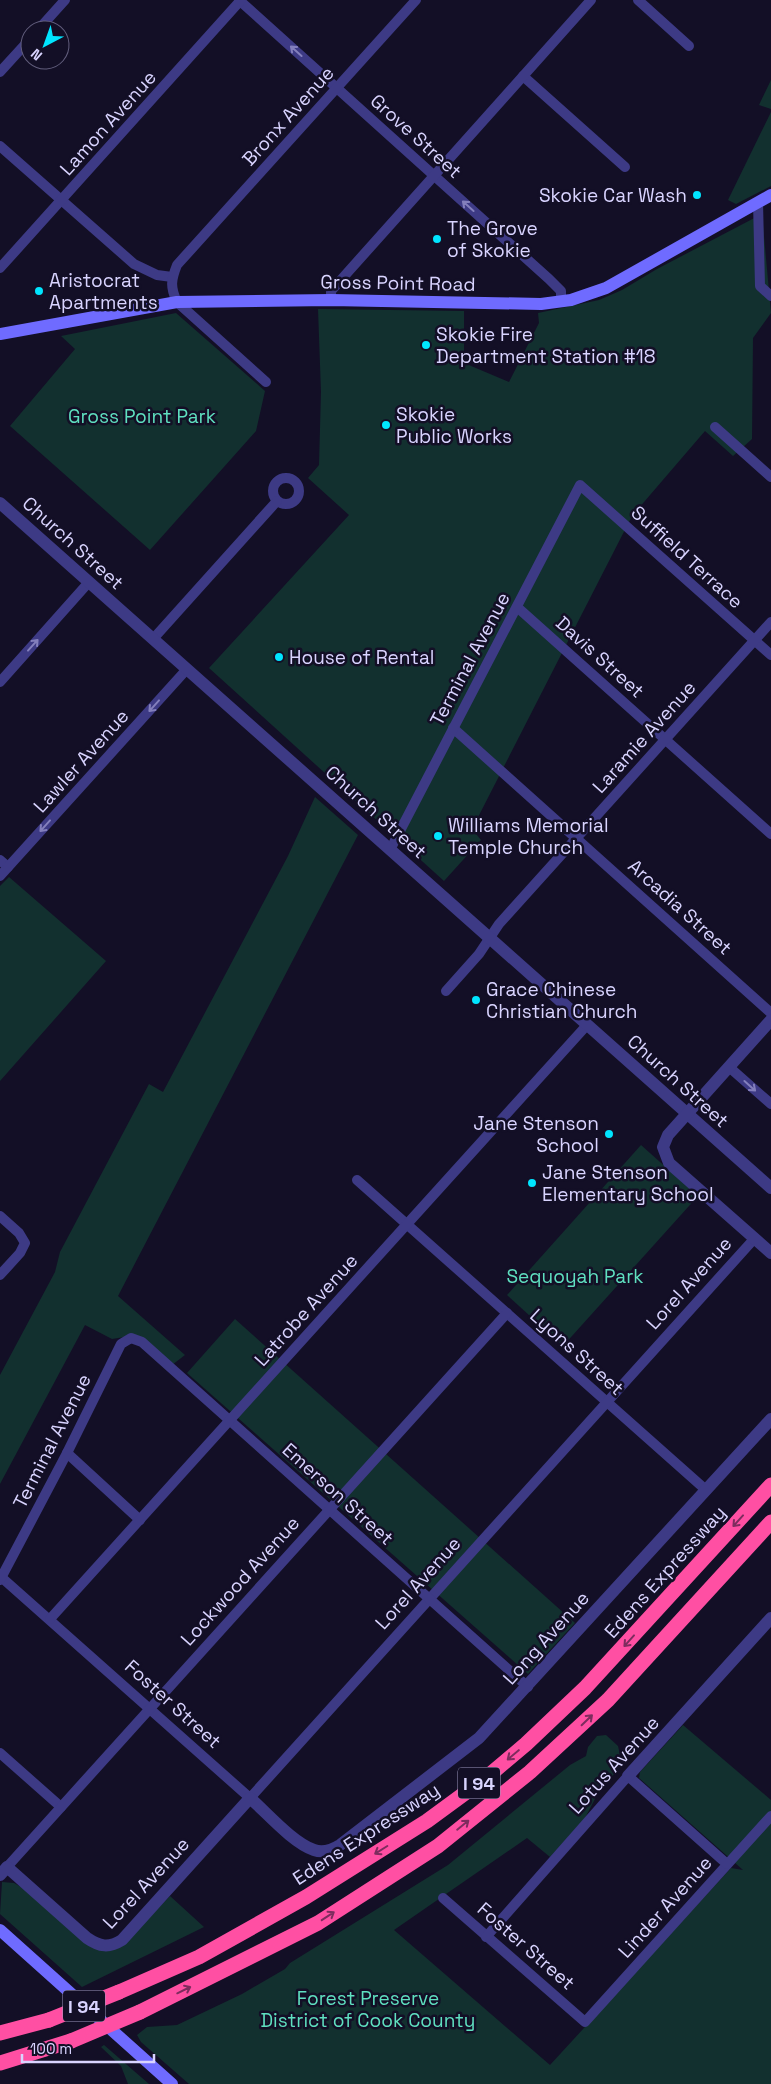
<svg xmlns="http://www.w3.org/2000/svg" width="771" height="2084" viewBox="0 0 771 2084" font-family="'Space Grotesk',sans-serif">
  <rect width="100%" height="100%" fill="#130f26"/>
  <g fill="#12302f">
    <path d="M771,80v29l-12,-4z"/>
    <path d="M771,112v74l-35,18 -8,-4z"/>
    <path d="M762,214l9,99 -18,25 -1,101 -19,17 -28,-25 -73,85 -160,313 9,11 -37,41 -235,-213 140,-153 -41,-37 11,-13 2,-73 -3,-83 146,2v52l45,19 30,-59 -1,-10 61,-13 23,-10 35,-21z"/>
    <path d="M176,313l89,78 -9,40 -106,119 -140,-124 65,-77 -14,-13z"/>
    <path d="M315,797l43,38 -240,461 67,59 -13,10 -35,-30 -25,4 -27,-14 -85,159v-109l55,-103 5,-20 89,-168 14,8 125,-236z"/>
    <path d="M9,877l97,84 -106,120v-195z"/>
    <path d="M641,1145l57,51 -135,150 -56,-51z"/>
    <path d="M235,1319l340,304 -47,51 -341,-301z"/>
    <path d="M683,1725l88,75v284h-582l-48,-42 -4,-7 10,-8 30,-2 65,-31 43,-25 5,-6 158,-98 122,-100 16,-9 2,-9 9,-11 9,-1 12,11 4,18 -26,33 -11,21 -35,39 -23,-19 -133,92 156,135 181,-197 12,2 -104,-92 1,-6z"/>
    <path d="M2,1882l12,1 7,4 63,54 37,6 49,-51 34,31 -122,60 -82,-73z"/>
    <path d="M104,2045l45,39h-21l-7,-18 -20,-19z"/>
  </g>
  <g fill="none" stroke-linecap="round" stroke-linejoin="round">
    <g stroke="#3d3a85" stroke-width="10">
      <path d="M239,0l310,279 12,12v11"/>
      <path d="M638,0l51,46"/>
      <path d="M38,30l27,-30"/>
      <path d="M0,72l30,-33"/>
      <path d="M523,76l102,91"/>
      <path d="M0,146l134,118 23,11 15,2"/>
      <path d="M758,202l2,84 11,10"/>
      <path d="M0,268l241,-268"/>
      <path d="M331,300v-9l260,-291"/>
      <path d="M266,382l-89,-80c-7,-15 -6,-22 0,-37l239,-265"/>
      <path d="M715,427l56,50"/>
      <circle cx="286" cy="491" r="13"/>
      <path d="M517,607l254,227"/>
      <path d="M153,639l124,-138"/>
      <path d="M0,682l89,-100"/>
      <path d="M453,728l318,285"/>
      <path d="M390,850l190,-365 191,170"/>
      <path d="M0,860l8,7"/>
      <path d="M0,876l187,-207"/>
      <path d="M446,991l33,-37 20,-30 272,-302"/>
      <path d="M729,1067l42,37"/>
      <path d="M357,1180l349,310"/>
      <path d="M0,1216l19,17 6,10 -5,10 -20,22"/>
      <path d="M67,1453l73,67"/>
      <path d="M1,1577l249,221 504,-559"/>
      <path d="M0,1580l67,-127 54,-109 10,-6 11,4 386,345"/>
      <path d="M50,1619l537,-594"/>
      <path d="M0,1753l61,54"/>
      <path d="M7,1867l500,-554"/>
      <path d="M443,1898l142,124 186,-206"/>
      <path d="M486,1937l142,-161 99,88"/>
    </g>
    <g stroke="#3d3a85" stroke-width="12">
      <path d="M0,503l771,685"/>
      <path d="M771,1020l-103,115 -5,12 6,16 102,90"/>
      <path d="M628,1776l143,-158"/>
      <path d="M0,1875l7,-8 80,71c13,9 22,10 35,2l128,-142c17,15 43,45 64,52 9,3 18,0 26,-5l139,-107 292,-319"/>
    </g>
    <g stroke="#6f6bff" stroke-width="12">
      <path d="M0,334l177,-32 154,-2 210,4 30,-4 35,-12 165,-93"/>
      <path d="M0,1930l172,154"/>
    </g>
    <g stroke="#ff4fa3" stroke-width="15">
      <path d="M119,1992l80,-35 107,-60 121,-76 60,-44 39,-33 59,-56 186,-203"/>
      <path d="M140,2012l178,-89 120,-77 92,-74 78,-72 163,-178"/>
      <path d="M0,2033l49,-13"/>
      <path d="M0,2063l71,-22"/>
    </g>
    <g stroke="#ff4fa3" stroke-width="15">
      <path d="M49,2020l70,-28"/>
      <path d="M71,2041l69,-29"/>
    </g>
  </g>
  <defs><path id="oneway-shaft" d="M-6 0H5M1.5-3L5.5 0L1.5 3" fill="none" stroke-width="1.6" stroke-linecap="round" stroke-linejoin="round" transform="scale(1.25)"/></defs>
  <g stroke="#837fbc">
    <use href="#oneway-shaft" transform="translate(296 51) rotate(-138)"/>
    <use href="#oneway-shaft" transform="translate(468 206) rotate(-138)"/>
    <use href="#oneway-shaft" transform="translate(33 645) rotate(-48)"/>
    <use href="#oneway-shaft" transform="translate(154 706) rotate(132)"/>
    <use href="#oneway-shaft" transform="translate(45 826) rotate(132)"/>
    <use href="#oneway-shaft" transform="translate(750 1086) rotate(42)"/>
  </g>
  <g stroke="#7d2c5e">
    <use href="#oneway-shaft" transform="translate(738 1521) rotate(132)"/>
    <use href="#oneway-shaft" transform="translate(629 1641) rotate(132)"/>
    <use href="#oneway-shaft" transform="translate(587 1720) rotate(-44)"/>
    <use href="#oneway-shaft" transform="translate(513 1755) rotate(140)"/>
    <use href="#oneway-shaft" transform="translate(463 1825) rotate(-39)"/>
    <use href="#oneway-shaft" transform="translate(381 1850) rotate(148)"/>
    <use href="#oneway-shaft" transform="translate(328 1916) rotate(-33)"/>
    <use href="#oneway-shaft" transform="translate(184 1990) rotate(-26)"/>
  </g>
  <g fill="#00e5ff" stroke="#130f26" stroke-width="2">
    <circle cx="697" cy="195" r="5"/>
    <circle cx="437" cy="239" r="5"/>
    <circle cx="39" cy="291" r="5"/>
    <circle cx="426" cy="345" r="5"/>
    <circle cx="386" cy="425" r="5"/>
    <circle cx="279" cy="657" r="5"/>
    <circle cx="438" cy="836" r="5"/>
    <circle cx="476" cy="1000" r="5"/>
    <circle cx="609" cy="1134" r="5"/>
    <circle cx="532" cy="1183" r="5"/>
  </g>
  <g text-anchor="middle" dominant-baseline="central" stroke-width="5" stroke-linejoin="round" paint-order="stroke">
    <g fill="#130f26" stroke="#9e99be" stroke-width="1">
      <rect x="458" y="1767.5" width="42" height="31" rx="4"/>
      <rect x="63" y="1990.5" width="42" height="31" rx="4"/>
    </g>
    <g font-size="18" font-weight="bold" fill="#d9d4ff">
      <text x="479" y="1783">I 94</text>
      <text x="84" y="2006">I 94</text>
    </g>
    <g font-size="19" fill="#d9d4ff" stroke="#130f26">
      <text transform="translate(288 116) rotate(-48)">Bronx Avenue</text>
      <text transform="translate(108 123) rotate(-48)">Lamon Avenue</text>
      <text transform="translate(416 136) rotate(42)">Grove Street</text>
      <text transform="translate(398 283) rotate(1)">Gross Point Road</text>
      <text transform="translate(73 543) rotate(42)">Church Street</text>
      <text transform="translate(687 557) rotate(42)">Suffield Terrace</text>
      <text transform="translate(600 657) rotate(42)">Davis Street</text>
      <text transform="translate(470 659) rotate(-62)">Terminal Avenue</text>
      <text transform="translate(644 737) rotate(-48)">Laramie Avenue</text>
      <text transform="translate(81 761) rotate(-48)">Lawler Avenue</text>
      <text transform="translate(376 812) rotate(42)">Church Street</text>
      <text transform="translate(680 907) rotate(42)">Arcadia Street</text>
      <text transform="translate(678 1081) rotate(42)">Church Street</text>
      <text transform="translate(689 1283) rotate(-48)">Lorel Avenue</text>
      <text transform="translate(306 1310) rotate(-48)">Latrobe Avenue</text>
      <text transform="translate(577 1352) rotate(42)">Lyons Street</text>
      <text transform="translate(52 1441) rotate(-63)">Terminal Avenue</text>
      <text transform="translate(338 1494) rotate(42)">Emerson Street</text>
      <text transform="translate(665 1572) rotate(-48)">Edens Expressway</text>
      <text transform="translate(240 1581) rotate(-48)">Lockwood Avenue</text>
      <text transform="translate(418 1583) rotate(-48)">Lorel Avenue</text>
      <text transform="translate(546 1638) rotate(-48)">Long Avenue</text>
      <text transform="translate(173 1704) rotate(42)">Foster Street</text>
      <text transform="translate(614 1765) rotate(-48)">Lotus Avenue</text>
      <text transform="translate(366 1834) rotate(-33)">Edens Expressway</text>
      <text transform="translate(146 1883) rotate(-47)">Lorel Avenue</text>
      <text transform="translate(665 1907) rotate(-48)">Linder Avenue</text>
      <text transform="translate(526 1946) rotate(41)">Foster Street</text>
    </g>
    <g font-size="19" fill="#d9d4ff" stroke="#130f26" text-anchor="start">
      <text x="687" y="195" text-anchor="end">Skokie Car Wash</text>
      <text x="447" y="228">The Grove<tspan x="447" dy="22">of Skokie</tspan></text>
      <text x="49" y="280">Aristocrat<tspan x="49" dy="22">Apartments</tspan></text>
      <text x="436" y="334">Skokie Fire<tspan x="436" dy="22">Department Station #18</tspan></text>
      <text x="396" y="414">Skokie<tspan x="396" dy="22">Public Works</tspan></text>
      <text x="289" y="657">House of Rental</text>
      <text x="448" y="825">Williams Memorial<tspan x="448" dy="22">Temple Church</tspan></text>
      <text x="486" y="989">Grace Chinese<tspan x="486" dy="22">Christian Church</tspan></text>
      <text x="599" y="1123" text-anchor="end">Jane Stenson<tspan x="599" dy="22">School</tspan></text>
      <text x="542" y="1172">Jane Stenson<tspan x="542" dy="22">Elementary School</tspan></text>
    </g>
    <g font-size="19" fill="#5fe0c0" stroke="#130f26">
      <text x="142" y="416">Gross Point Park</text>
      <text x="575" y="1276">Sequoyah Park</text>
      <text x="368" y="1998">Forest Preserve<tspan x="368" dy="22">District of Cook County</tspan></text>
    </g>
  </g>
  <g transform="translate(45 45) rotate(221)"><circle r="24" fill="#130f26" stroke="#625e7d"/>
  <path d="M0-4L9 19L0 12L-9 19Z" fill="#00e5ff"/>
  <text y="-8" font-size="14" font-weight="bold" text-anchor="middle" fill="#d9d4ff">N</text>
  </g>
  <path d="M22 2054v8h132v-8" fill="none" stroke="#d9d4ff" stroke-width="2.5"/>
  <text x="30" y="2054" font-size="15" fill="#d9d4ff" stroke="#130f26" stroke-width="4" paint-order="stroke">100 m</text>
</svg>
